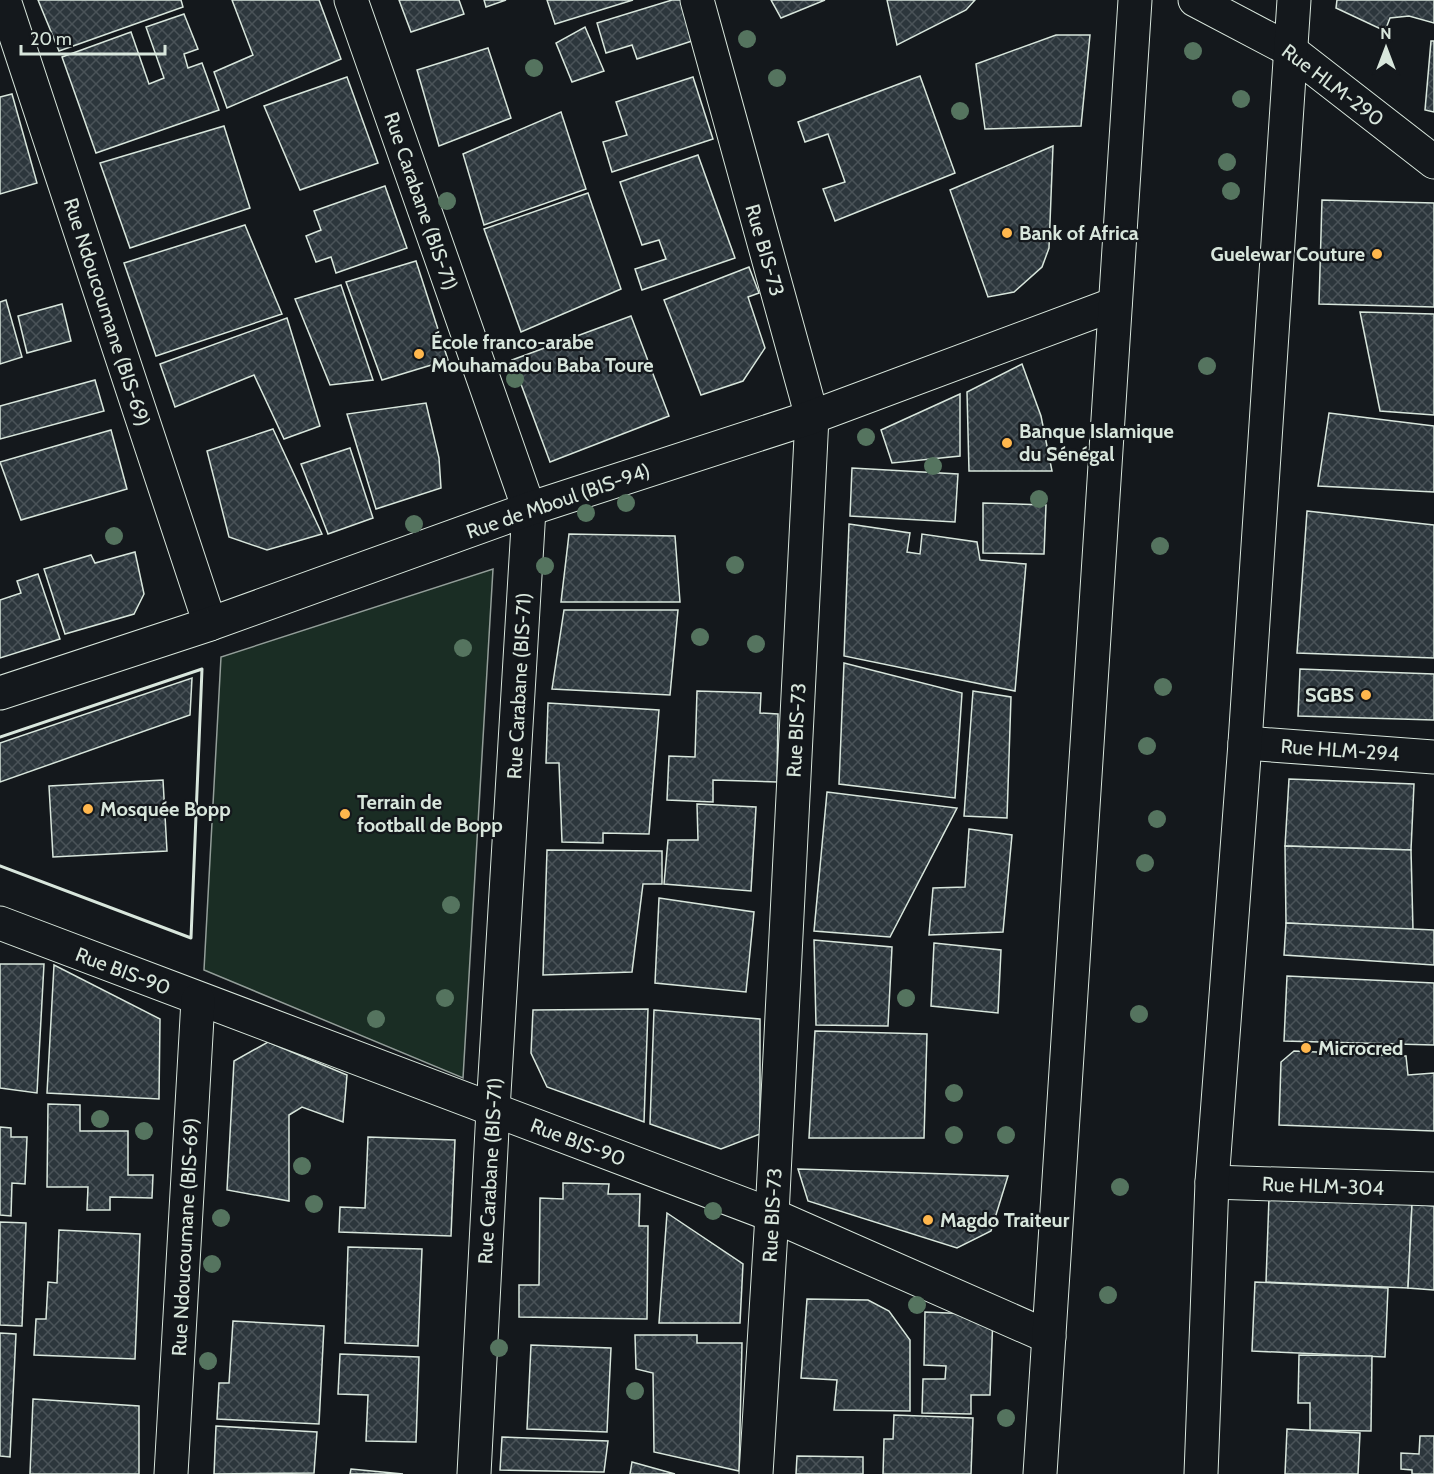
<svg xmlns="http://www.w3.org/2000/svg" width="1434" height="1474" viewBox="0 0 1434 1474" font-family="Cabin,sans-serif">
  <defs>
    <pattern id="building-cross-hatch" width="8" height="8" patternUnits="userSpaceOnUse" patternTransform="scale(1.5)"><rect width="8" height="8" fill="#2c363c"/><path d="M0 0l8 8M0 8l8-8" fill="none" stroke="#4a5358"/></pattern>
  </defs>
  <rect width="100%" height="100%" fill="#14181c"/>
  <path fill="#1a2d24" stroke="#939e99" stroke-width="1.5" d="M493,569l-30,509 -259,-108 17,-313z"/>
  <g fill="url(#building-cross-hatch)" stroke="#d8e6dc" stroke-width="1.5">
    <path d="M38,0h143l2,7 -124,44z"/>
    <path d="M232,0h87l22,59 -114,49 -13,-36 39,-17z"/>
    <path d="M399,0h60l5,14 -53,18z"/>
    <path d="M484,0h22l-20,7z"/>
    <path d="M547,0h86l-78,24z"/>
    <path d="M672,0h10l13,40 -58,19 -5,-14 -26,8 -9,-30z"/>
    <path d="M771,0h54l-44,18z"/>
    <path d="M887,0h88l-9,10 -69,35z"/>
    <path d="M1337,0h97v23l-25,-7 -19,2 -5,13 -49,-23z"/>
    <path d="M184,14l14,35 -14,5 4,14 14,-5 17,47 -123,43 -34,-96 69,-25 18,52 15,-6 -18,-51z"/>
    <path d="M585,27l19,44 -32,11 -16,-39z"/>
    <path d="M1056,35h34l-9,91 -96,3 -9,-65z"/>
    <path d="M1431,41h3v71l-9,-2z"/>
    <path d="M488,48l23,70 -72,28 -22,-76z"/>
    <path d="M920,76l35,97 -120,48 -12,-32 22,-7 -17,-48 -23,8 -7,-20z"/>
    <path d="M347,77l31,86 -78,27 -36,-84z"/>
    <path d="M693,77l20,62 -101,33 -9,-30 24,-7 -11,-33z"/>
    <path d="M12,94l25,89 -37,11v-97z"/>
    <path d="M561,112l25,77 -102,36 -21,-71z"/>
    <path d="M224,126l26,82 -120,40 -30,-85z"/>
    <path d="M1053,146l-4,102 -7,19 -28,25 -26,5 -38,-107z"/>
    <path d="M698,155l37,103 -93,32 -7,-21 31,-10 -7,-19 -17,5 -22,-63z"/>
    <path d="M385,186l22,62 -71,25 -5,-16 -15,5 -10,-26 15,-6 -7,-19z"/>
    <path d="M588,193l33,96 -100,43 -37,-103z"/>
    <path d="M1322,200l112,3v104l-115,-3z"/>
    <path d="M245,225l37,89 -126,42 -32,-93z"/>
    <path d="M416,261l32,99 -66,20 -36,-98z"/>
    <path d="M749,267l10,26 -11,4 17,51 -22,33 -42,14 -37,-95z"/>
    <path d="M341,285l32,95 -43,5 -35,-86z"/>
    <path d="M6,300l16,57 -22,7v-62z"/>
    <path d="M62,304l9,37 -44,12 -9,-37z"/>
    <path d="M1360,312l74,2v101l-54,-4z"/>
    <path d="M631,316l38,100 -119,46 -38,-102z"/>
    <path d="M287,318l33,108 -36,13 -30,-64 -79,32 -15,-43z"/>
    <path d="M1022,364l19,52 11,55h-83l-2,-79z"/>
    <path d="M95,380l9,31 -104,28v-33z"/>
    <path d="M960,394v62l-68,7 -11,-33z"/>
    <path d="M426,403l13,55 2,30 -65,21 -29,-95z"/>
    <path d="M1329,413l105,13v66l-116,-6z"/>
    <path d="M273,429l49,105 -55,16 -38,-13 -22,-86z"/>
    <path d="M111,430l16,59 -106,31 -21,-58z"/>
    <path d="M350,448l23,70 -45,16 -27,-70z"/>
    <path d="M852,468l106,6 -3,48 -105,-6z"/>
    <path d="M983,503l63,2 -2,49 -61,-1z"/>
    <path d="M1307,511l127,14v133l-137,-5z"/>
    <path d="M849,524l61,9 -3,19 13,2 2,-20 55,8 3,18 46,4 -11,127 -171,-35z"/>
    <path d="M569,534l106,2 5,66h-119z"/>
    <path d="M135,552l9,42 -10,20 -69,20 -21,-65 47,-14 4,8z"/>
    <path d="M38,574l22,65 -60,19v-58l21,-7 -4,-12z"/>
    <path d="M564,610h114l-8,85 -118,-6z"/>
    <path d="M844,663l118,30 -7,105 -116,-14z"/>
    <path d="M1300,669l134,5v46l-136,-4z"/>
    <path d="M192,678l-2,37 -190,67v-39z"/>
    <path d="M697,691l64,2 -1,20 18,1 -1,68 -64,-2v22l-46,-2 2,-44 26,1z"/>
    <path d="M973,691l38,6 -4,121 -43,-2z"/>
    <path d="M548,703l111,7 -10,124 -46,-1v10l-41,-1 -3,-79h-13z"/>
    <path d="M1289,779l125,5 -3,66 -126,-4z"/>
    <path d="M163,780l4,71 -114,6 -4,-71z"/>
    <path d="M827,792l130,16 -67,129 -76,-6z"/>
    <path d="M697,804l59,3 -5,84 -87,-7 4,-44h30z"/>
    <path d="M969,829l43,6 -9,97 -74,3 4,-47 32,-1z"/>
    <path d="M1285,846l126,4 2,80 -127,-7z"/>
    <path d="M547,850l115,1v33h-19l-11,88 -89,3z"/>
    <path d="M659,898l95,14 -8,80 -91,-9z"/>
    <path d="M1286,923l148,7v35l-150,-10z"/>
    <path d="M814,940l78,7 -4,79 -72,-1z"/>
    <path d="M934,943l67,7 -3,63 -67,-7z"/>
    <path d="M0,964h44l-7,129 -37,-5z"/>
    <path d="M54,965l106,54 -1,80 -112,-6z"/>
    <path d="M1287,976l147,7v62l-150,-4z"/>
    <path d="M648,1009l-4,113 -97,-35 -16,-34 2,-43z"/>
    <path d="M654,1010l106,9v115l-39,15 -71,-25z"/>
    <path d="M815,1031l112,3 -3,104h-115z"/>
    <path d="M268,1042l79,33 -4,47 -41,-15 -13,8v86l-62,-11 7,-129z"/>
    <path d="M1294,1051l112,5 2,19 26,-2v58l-155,-6 2,-63z"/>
    <path d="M48,1104l32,1v26h48v44h25l-1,23 -42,-1v13h-23l1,-23h-41z"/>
    <path d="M0,1127l11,1v9h16l-2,47 -13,-1 -1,33 -11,-1z"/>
    <path d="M368,1137l87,3 -4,96 -112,-4 1,-25 25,1z"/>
    <path d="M798,1169l210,7 -17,55 -34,17 -149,-47z"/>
    <path d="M563,1183l46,1 -1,10h32l-1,32h9l-1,93 -128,-2v-32h20l1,-87 23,1z"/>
    <path d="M1269,1197l143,7 -4,84 -142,-6z"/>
    <path d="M1412,1204l22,2v84l-26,-2z"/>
    <path d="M667,1213l76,51 -3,59h-81z"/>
    <path d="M0,1222l26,1 -4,103 -22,-1z"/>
    <path d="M59,1230l81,4 -5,125 -101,-4 2,-36h10l2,-37 9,1z"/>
    <path d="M348,1247l74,2 -4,97 -73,-3z"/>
    <path d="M1255,1282l133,6 -3,69 -133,-6z"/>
    <path d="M807,1299l61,1 21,11 21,29v71l-76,-1 3,-30 -36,-2z"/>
    <path d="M925,1312l68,3 -3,80h-19v19l-49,-1 1,-34h22l1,-13 -22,-1z"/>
    <path d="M233,1321l91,5 -5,98 -102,-5 2,-36h10z"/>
    <path d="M0,1333l16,1 -6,123 -10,-1z"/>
    <path d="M635,1335h62v8h45l-3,128 -85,-19 -1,-79 -17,-4z"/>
    <path d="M531,1345l80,3 -4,84 -80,-3z"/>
    <path d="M340,1354l79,3 -3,85 -50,-1 2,-46 -30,-1z"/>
    <path d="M1299,1355l73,1 -1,75 -61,-1v-27h-12z"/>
    <path d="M33,1399l106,7v68h-109z"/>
    <path d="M894,1415l79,3 -2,56h-88l1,-35h9z"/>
    <path d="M216,1426l101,6 -3,41 -100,1z"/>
    <path d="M1287,1429l73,4 -2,41h-73z"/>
    <path d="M1420,1436h14v38h-22v-4l-11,-1v-16l18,1z"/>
    <path d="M502,1437l106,4 -4,31 -104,-2z"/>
    <path d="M797,1456l66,1v17h-67z"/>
    <path d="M632,1462l43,12h-45z"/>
    <path d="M351,1469l52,5h-53z"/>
  </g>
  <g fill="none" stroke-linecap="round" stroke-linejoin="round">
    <g stroke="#d8e6dc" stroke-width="35">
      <g id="minor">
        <path d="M4,0l206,624"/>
        <path d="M351,0l178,509 -36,601 -19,364"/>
        <path d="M697,0l115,417 -40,798 -16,259"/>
        <path d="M1195,0l95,50 144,112"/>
        <path d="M0,693l210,-69 319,-115 283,-92 303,-113"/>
        <path d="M1245,743l189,14"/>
        <path d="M0,923l772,292 277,122"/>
        <path d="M1212,1182l222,7"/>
        <path d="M171,1474l27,-474"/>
        <path d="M1201,1474l11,-292 33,-439 49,-743"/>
      </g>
    </g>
    <g stroke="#d8e6dc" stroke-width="35">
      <path id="tertiary" d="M1040,1474l95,-1474"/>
    </g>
    <use href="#minor" stroke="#14181c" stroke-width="33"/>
    <use href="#tertiary" stroke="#14181c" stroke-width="33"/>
    <path stroke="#d8e6dc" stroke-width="3" d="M0,737l202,-68 -11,269 -191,-72"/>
  </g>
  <g fill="#55745f">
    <circle cx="747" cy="39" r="9"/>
    <circle cx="1193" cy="51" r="9"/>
    <circle cx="534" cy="68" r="9"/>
    <circle cx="777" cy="78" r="9"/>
    <circle cx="1241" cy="99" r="9"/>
    <circle cx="960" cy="111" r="9"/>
    <circle cx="1227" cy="162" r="9"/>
    <circle cx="1231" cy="191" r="9"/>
    <circle cx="447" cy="201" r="9"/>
    <circle cx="1207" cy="366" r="9"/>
    <circle cx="515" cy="379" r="9"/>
    <circle cx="866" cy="437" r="9"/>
    <circle cx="933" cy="466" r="9"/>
    <circle cx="1039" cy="499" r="9"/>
    <circle cx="626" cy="503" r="9"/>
    <circle cx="586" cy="513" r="9"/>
    <circle cx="414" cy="524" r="9"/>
    <circle cx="114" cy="536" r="9"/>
    <circle cx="1160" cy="546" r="9"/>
    <circle cx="735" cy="565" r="9"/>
    <circle cx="545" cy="566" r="9"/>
    <circle cx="700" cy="637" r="9"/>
    <circle cx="756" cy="644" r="9"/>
    <circle cx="463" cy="648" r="9"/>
    <circle cx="1163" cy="687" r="9"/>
    <circle cx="1147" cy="746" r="9"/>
    <circle cx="1157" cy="819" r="9"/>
    <circle cx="1145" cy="863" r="9"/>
    <circle cx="451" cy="905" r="9"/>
    <circle cx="445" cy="998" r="9"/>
    <circle cx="906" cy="998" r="9"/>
    <circle cx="1139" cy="1014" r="9"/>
    <circle cx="376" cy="1019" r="9"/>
    <circle cx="954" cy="1093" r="9"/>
    <circle cx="100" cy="1119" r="9"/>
    <circle cx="144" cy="1131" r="9"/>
    <circle cx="954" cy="1135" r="9"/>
    <circle cx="1006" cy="1135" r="9"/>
    <circle cx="302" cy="1166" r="9"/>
    <circle cx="1120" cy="1187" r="9"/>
    <circle cx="314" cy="1204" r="9"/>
    <circle cx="713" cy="1211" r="9"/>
    <circle cx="221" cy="1218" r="9"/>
    <circle cx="212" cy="1264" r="9"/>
    <circle cx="1108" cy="1295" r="9"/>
    <circle cx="917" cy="1305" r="9"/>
    <circle cx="499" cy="1348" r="9"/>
    <circle cx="208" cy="1361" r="9"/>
    <circle cx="635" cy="1391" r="9"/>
    <circle cx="1006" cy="1418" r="9"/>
  </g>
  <g fill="#ffb74d" stroke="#14181c" stroke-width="2">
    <circle cx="1007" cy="233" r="6"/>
    <circle cx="1377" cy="254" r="6"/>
    <circle cx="419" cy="354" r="6"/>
    <circle cx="1007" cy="443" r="6"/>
    <circle cx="1366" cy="695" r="6"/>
    <circle cx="88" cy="809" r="6"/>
    <circle cx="345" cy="814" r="6"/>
    <circle cx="1306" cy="1048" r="6"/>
    <circle cx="928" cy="1220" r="6"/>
  </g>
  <g text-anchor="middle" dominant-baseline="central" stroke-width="4.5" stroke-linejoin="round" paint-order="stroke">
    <g font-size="20" fill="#d8e6dc" stroke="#14181c">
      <text transform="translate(1333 85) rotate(37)">Rue HLM-290</text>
      <text transform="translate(421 201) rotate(71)">Rue Carabane (BIS-71)</text>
      <text transform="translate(765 250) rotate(74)">Rue BIS-73</text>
      <text transform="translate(107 312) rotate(72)">Rue Ndoucoumane (BIS-69)</text>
      <text transform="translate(558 501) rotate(-19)">Rue de Mboul (BIS-94)</text>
      <text transform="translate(519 686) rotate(-87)">Rue Carabane (BIS-71)</text>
      <text transform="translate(796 730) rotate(-87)">Rue BIS-73</text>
      <text transform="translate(1340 750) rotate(4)">Rue HLM-294</text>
      <text transform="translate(123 971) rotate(21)">Rue BIS-90</text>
      <text transform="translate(578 1142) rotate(21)">Rue BIS-90</text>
      <text transform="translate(490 1171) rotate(-87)">Rue Carabane (BIS-71)</text>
      <text transform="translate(1323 1186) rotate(2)">Rue HLM-304</text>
      <text transform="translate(772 1215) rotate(-87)">Rue BIS-73</text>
      <text transform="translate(185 1237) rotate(-87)">Rue Ndoucoumane (BIS-69)</text>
    </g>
    <g font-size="20" font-weight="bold" fill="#d8e6dc" stroke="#14181c" text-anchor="start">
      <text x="1019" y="233">Bank of Africa</text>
      <text x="1365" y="254" text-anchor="end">Guelewar Couture</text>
      <text x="431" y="342">École franco-arabe<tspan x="431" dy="23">Mouhamadou Baba Toure</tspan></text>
      <text x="1019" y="431">Banque Islamique<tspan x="1019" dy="23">du Sénégal</tspan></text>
      <text x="1354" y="695" text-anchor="end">SGBS</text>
      <text x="357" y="802">Terrain de<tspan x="357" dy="23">football de Bopp</tspan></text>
      <text x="100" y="809">Mosquée Bopp</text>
      <text x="1318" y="1048">Microcred</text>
      <text x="940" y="1220">Magdo Traiteur</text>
    </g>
  </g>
  <g transform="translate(1386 48)" stroke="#14181c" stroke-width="4.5" paint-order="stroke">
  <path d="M0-4.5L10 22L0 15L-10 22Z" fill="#d8e6dc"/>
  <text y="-9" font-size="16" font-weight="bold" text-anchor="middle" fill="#d8e6dc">N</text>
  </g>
  <path d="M21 45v9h144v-9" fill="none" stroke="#d8e6dc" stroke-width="3"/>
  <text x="30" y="45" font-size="18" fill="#d8e6dc" stroke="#14181c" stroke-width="4.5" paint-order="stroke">20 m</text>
</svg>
